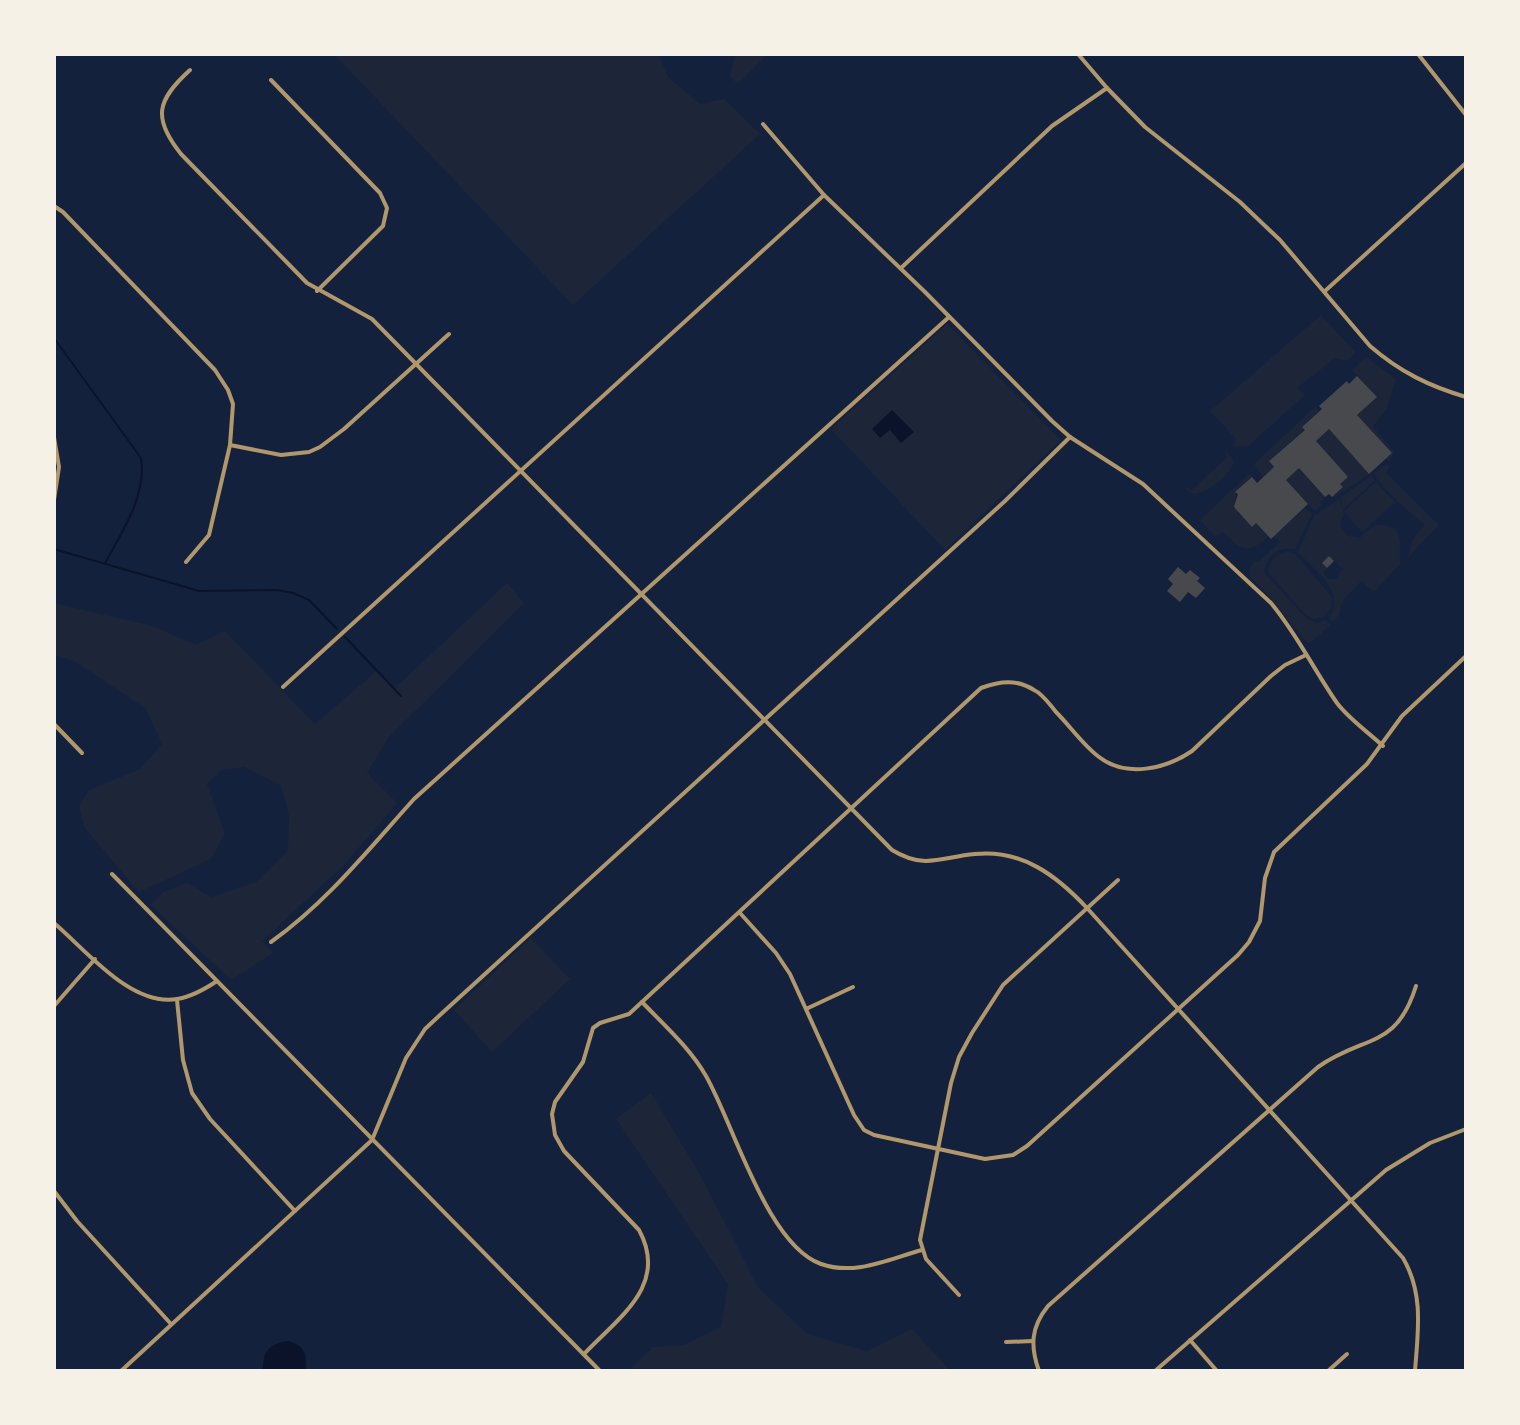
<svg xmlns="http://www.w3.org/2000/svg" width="1520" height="1425" viewBox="0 0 1520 1425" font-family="'Sofia Sans Condensed',sans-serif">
  <rect width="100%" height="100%" fill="#14213d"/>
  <g fill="#1d2539" fill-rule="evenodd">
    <path d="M334,54h324l10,23 32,27 24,-5 36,35 -187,171z"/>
    <path d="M735,54h33l-30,30 -8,-8z"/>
    <path d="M1321,315l35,38 -10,8 -11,-3 -38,30 8,7 -57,51 -13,1 -3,-3 4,-5 -26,-28z"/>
    <path d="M947,324l114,116 -116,110 -114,-121z"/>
    <path d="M1366,357l30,22 -9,29 -14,18 21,26 -5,10 -32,-47 20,-18 -25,-27z"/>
    <path d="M1315,407l4,4 -17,15 2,4 -35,31 5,7 -11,9 -9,-13z"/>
    <path d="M1329,429l40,45 -42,29 15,-15 -26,-47z"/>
    <path d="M1224,450l10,11c-3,14 -26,32 -40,33l-8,-5v-3l5,5 36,-34z"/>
    <path d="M1386,464l3,3 -3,6 53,52 -31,32 5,-18 12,-14 -27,-23 -22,-24 -2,-5z"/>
    <path d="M1299,468l26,29 -5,5 2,3 -7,6 -29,-31z"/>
    <path d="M1249,474l3,3 -16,15v13l16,21 4,-3 12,14c-21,18 -27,13 -45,-5l-8,4 -15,-16z"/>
    <path d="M1371,476l4,4 -32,30 -2,-13z"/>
    <path d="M1376,482l19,20 -33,30 -18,-21z"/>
    <path d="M1340,498l4,17c-7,9 -2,13 4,21l12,2c12,-12 19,-17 35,-9 9,13 2,22 6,34l-27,29 -13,-11 -18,19 -4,15 -7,7 -3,-4c18,-26 -14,-47 -31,-66l16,-36zM1329,556l16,15 -4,-1 -4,9h-9l-5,-6 4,-5 -5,-5z"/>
    <path d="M1305,508l7,6 -17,35c-15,-3 -29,7 -31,23l42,46 11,5 9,-3 4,5 -18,17h-6l-38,-47 -18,-18v-9l5,-8 3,2 22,-20 -6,-6z"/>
    <path d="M1287,551l8,3 37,43v9l-8,11 -11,2 -6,-3 -38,-42c-3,-12 8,-20 18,-23z"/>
    <path d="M507,583l17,20 -135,134 -22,36 30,30 -54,63 -81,75 11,12 -42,27 -80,-75 12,-13 24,-9 24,14 45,-15 32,-31 1,-35 -8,-31 -37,-18 -23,3 -14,14 18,50 -14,25 -72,33 -55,-65 -5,-21 10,-16 51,-21 22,-25 -16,-35 -72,-48 -20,-6v-52l98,23 44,19 29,-14 90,93 63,-54 16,19z"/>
    <path d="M531,938l39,41 -78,73 -38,-42z"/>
    <path d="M651,1093l47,78 60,116 49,47 60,17 45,-22 39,42h-323l25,-24 31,-2 37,-18 7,-43 -112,-165z"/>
  </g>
  <g fill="#0b132b">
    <path d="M892,410l22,22 -13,11 -11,-13 -10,8 -8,-9z"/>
    <path d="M287,1341c17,3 21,14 18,30h-42c-1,-18 5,-27 24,-30z"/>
  </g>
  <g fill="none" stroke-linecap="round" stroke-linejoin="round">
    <g stroke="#0b132b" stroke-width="2">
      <path d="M54,338l87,120c6,37 -19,74 -36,105"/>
      <path d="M54,549l145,42 78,-1 16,3 16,7 28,29"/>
      <path d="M345,637l56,59"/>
    </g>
  </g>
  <g fill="#48494c">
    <path d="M1357,376l20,21 -20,18 35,38 -23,21 -40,-45 -13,12 32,36 -8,7 3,3 -11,10 -3,-3 -4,3 -26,-29 -13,12 22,24 -37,35 -15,-16 -4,4 -18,-20 4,-13 -3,-2 17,-15 5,6 17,-16 -5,-6 36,-31 -3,-3 20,-18 -3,-3 28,-25 2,3z"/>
    <path d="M1329,556l5,5 -7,7 -5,-5z"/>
    <path d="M1178,567l8,7 4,-4 10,8 -3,3 8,7 -9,10 -8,-6 -8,10 -13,-11 6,-7 -5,-5z"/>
  </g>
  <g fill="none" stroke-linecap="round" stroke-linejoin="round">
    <g stroke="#b1986c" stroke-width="4">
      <path d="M1078,54l29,34 38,39 95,75 40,38 90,106c30,26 59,40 96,51"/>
      <path d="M1418,54l48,61"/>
      <path d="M190,70c-33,30 -38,48 -9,84l126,129 65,36 520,531c33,20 49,7 83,4 47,-5 82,22 112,54l316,350c21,36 15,73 12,113"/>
      <path d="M271,80l109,113 7,15 -4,18 -66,65"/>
      <path d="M763,124l61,71 101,97 127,129 18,16 73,47 128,119c26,31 43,67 66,100 12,16 31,29 46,43"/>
      <path d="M54,206l9,6 152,158 13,20 5,14 -3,41 -21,90 -23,27"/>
      <path d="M901,268l151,-142 55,-38"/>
      <path d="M1325,291l141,-128"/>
      <path d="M54,437l5,30 -5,33"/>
      <path d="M230,445l51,10 28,-3 11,-5 24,-18 105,-95"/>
      <path d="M283,687l541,-492"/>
      <path d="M54,724l28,29"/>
      <path d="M112,874l488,497"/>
      <path d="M740,913l36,40 14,21 64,141 10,15 10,5 111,24 28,-4 14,-9 211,-191 11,-13 11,-21 5,-43 9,-26 93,-88 35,-48 64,-60"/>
      <path d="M54,923c32,27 77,84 123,76 14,-2 28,-10 40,-18"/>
      <path d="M271,942c56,-40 97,-92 143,-143l535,-482"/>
      <path d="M177,1000l6,60 9,33 18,26 85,92"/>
      <path d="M642,1002c22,23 48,46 64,74 28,49 61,169 115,188 34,12 68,-5 101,-14"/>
      <path d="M54,1006l41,-47"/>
      <path d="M806,1009l47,-22"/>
      <path d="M54,1191l23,30 94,103"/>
      <path d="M959,1295l-33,-36 -6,-19 31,-157 8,-26 13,-24 31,-48 115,-105"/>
      <path d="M1190,1340l27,31"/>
      <path d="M1006,1342l27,-1"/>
      <path d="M584,1354c35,-37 85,-69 55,-124l-75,-79 -9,-16 -3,-21 3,-12 28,-40 10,-34 7,-5 29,-9 352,-326c19,-7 36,-9 53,2 9,4 16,15 22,22 14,14 27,33 43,45 27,21 67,12 93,-6l79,-75 14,-11 21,-10"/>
      <path d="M121,1371l251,-231 34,-82 19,-29 15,-14 565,-514 65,-64"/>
      <path d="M1039,1371c-9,-25 -8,-44 9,-65l270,-239c47,-33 78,-17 98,-81"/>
      <path d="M1155,1371l231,-201 44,-27 36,-14"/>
      <path d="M1328,1371l19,-17"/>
    </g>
  </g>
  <rect width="1520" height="1425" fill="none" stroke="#f6f1e7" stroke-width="112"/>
</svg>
